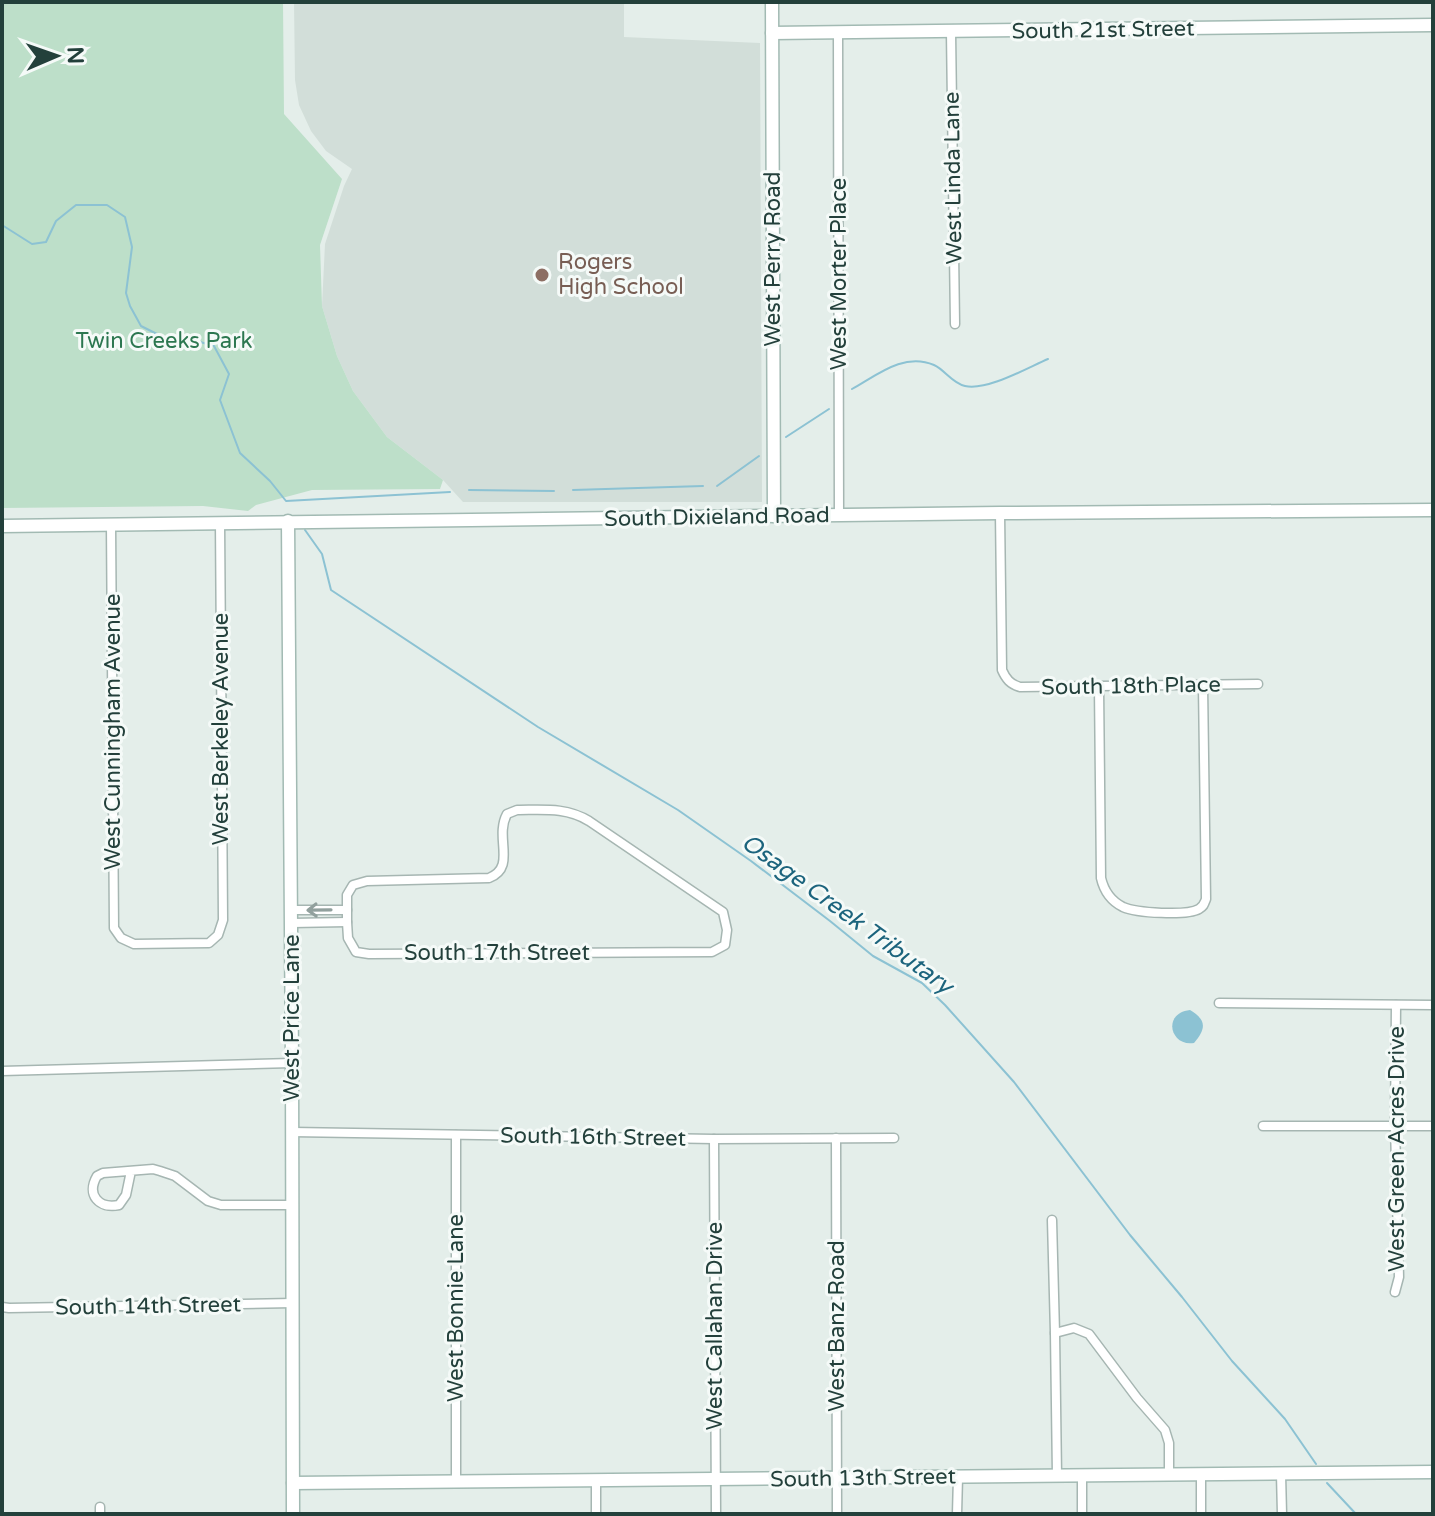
<svg xmlns="http://www.w3.org/2000/svg" width="1435" height="1516" viewBox="0 0 1435 1516" font-family="'Varela Round',sans-serif">
  <rect width="100%" height="100%" fill="#e4eeea"/>
  <path fill="#d2ded9" d="M294,2h330v35l136,6 2,459h-299l-20,-22 -56,-43 -34,-46 -16,-35 -15,-50 3,-62 19,-58 8,-17 -26,-18 -15,-20 -12,-26 -4,-25z"/>
  <path fill="#bddfc9" d="M2,2h281l1,112 58,65 -22,66 2,61 15,50 16,35 34,46 56,43 -3,9 -128,1 -56,15 -8,6 -45,-5 -201,2z"/>
  <path fill="#8cc2d3" d="M1190,1010c17,10 16,19 4,33 -24,4 -32,-30 -4,-33z"/>
  <g fill="none" stroke-linecap="round" stroke-linejoin="round">
    <g stroke="#8cc2d3" stroke-width="2">
      <path d="M2,225l30,19 14,-2 10,-21 20,-16h31l18,12 7,30 -6,46 4,13 11,20 22,11 27,2 24,7 15,28 -9,26 20,53 30,28 16,20 164,-9"/>
      <path d="M852,389c25,-14 52,-37 82,-24 11,5 18,18 31,21 22,5 62,-18 83,-27"/>
      <path d="M786,437l43,-28"/>
      <path d="M717,486l42,-30"/>
      <path d="M469,490l85,1"/>
      <path d="M573,490l130,-4"/>
      <path d="M305,530l17,24 9,36 207,137 140,83 73,51 79,60 43,35 49,27 23,22 69,77 116,153 52,62 50,64 53,58 31,45"/>
      <path d="M1327,1483l29,31"/>
    </g>
    <g stroke="#a6b6b2" stroke-width="11">
      <g id="street">
        <path d="M951,32l4,292"/>
        <path d="M838,33l1,483"/>
        <path d="M1000,513l2,157c4,9 8,14 18,17l238,-3"/>
        <path d="M111,524l3,404 7,10 13,6 75,-1 9,-8 5,-15 -3,-398"/>
        <path d="M1099,687l2,191c3,13 10,23 22,29 13,6 64,9 76,2 5,-3 5,-5 7,-10l-3,-214"/>
        <path d="M517,810c26,0 49,-3 72,11l134,91 4,18 -2,15 -13,7 -343,2 -13,-2 -8,-14 -1,-16v-27l6,-10 14,-4 122,-3c28,-11 5,-40 18,-64z"/>
        <path d="M291,910h56"/>
        <path d="M292,923l55,-1"/>
        <path d="M1219,1003l214,2"/>
        <path d="M2,1071l290,-8"/>
        <path d="M1263,1126h170"/>
        <path d="M292,1132l422,7 180,-1"/>
        <path d="M456,1135v347"/>
        <path d="M836,1138l1,376"/>
        <path d="M714,1139l2,375"/>
        <path d="M131,1171l-5,24 -7,10c-20,4 -33,-10 -22,-29l6,-3 50,-4 7,2 15,5 33,25 13,4h72"/>
        <path d="M1052,1220l3,113 2,143"/>
        <path d="M1395,1292l4,-15 -4,-151 1,-121"/>
        <path d="M2,1307l7,1 284,-5"/>
        <path d="M1055,1333l19,-5 15,6 48,64 28,32 4,13v31"/>
        <path d="M1281,1474l1,40"/>
        <path d="M100,1507v7"/>
        <path d="M596,1514v-34"/>
        <path d="M957,1514l1,-37"/>
        <path d="M1082,1514v-39"/>
        <path d="M1201,1514v-40"/>
      </g>
    </g>
    <g stroke="#a2bab3" stroke-width="15">
      <g id="secondary">
        <path d="M772,2l2,514"/>
        <path d="M772,33l661,-8"/>
        <path d="M288,521l4,542 1,451"/>
        <path d="M2,526l998,-13 433,-3"/>
        <path d="M293,1483l1140,-11"/>
      </g>
    </g>
    <use href="#street" stroke="#fff" stroke-width="8"/>
    <use href="#secondary" stroke="#fff" stroke-width="12"/>
  </g>
  <defs><path id="oneway-shaft" d="M-6 0H5M1.5-3L5.5 0L1.5 3" fill="none" stroke-width="1.6" stroke-linecap="round" stroke-linejoin="round" transform="scale(2)"/></defs>
  <use stroke="#91a09d" href="#oneway-shaft" transform="translate(319 910) rotate(179)"/>
  <circle fill="#8d6e63" stroke="#f5faf8" stroke-width="3" cx="542" cy="275" r="8"/>
  <g text-anchor="middle" dominant-baseline="central" stroke-width="6" stroke-linejoin="round" paint-order="stroke">
    <g font-size="22" fill="#23403b" stroke="#f5faf8">
      <text transform="translate(1103 30) rotate(-1)">South 21st Street</text>
      <text transform="translate(953 178) rotate(-91)">West Linda Lane</text>
      <text transform="translate(773 259) rotate(-90)">West Perry Road</text>
      <text transform="translate(839 274) rotate(-90)">West Morter Place</text>
      <text transform="translate(717 517) rotate(-1)">South Dixieland Road</text>
      <text transform="translate(1131 686) rotate(-1)">South 18th Place</text>
      <text transform="translate(221 729) rotate(-90)">West Berkeley Avenue</text>
      <text transform="translate(113 732) rotate(-90)">West Cunningham Avenue</text>
      <text x="497" y="953">South 17th Street</text>
      <text transform="translate(292 1018) rotate(-90)">West Price Lane</text>
      <text transform="translate(593 1137) rotate(1)">South 16th Street</text>
      <text transform="translate(1397 1149) rotate(-90)">West Green Acres Drive</text>
      <text transform="translate(148 1306) rotate(-1)">South 14th Street</text>
      <text transform="translate(456 1308) rotate(-90)">West Bonnie Lane</text>
      <text transform="translate(715 1326) rotate(-90)">West Callahan Drive</text>
      <text transform="translate(837 1326) rotate(-90)">West Banz Road</text>
      <text transform="translate(863 1478) rotate(-1)">South 13th Street</text>
    </g>
    <g font-size="22" fill="#785e54" stroke="#f5faf8" text-anchor="start">
      <text x="558" y="262">Rogers<tspan x="558" dy="25">High School</tspan></text>
    </g>
    <g font-size="22" fill="#2c7750" stroke="#f5faf8">
      <text x="164" y="341">Twin Creeks Park</text>
    </g>
    <g font-size="24" font-style="italic" fill="#1c647d" stroke="#f5faf8">
      <text transform="translate(847 914) rotate(36)">Osage Creek Tributary</text>
    </g>
  </g>
  <rect width="1435" height="1516" fill="none" stroke="#23403b" stroke-width="8"/>
  <g transform="translate(56 56) rotate(88)" stroke="#f5faf8" stroke-width="6" paint-order="stroke">
  <path d="M0-6L14 30L0 20L-14 30Z" fill="#23403b"/>
  <text y="-12" font-size="22" font-weight="bold" text-anchor="middle" fill="#23403b">N</text>
  </g>
</svg>
